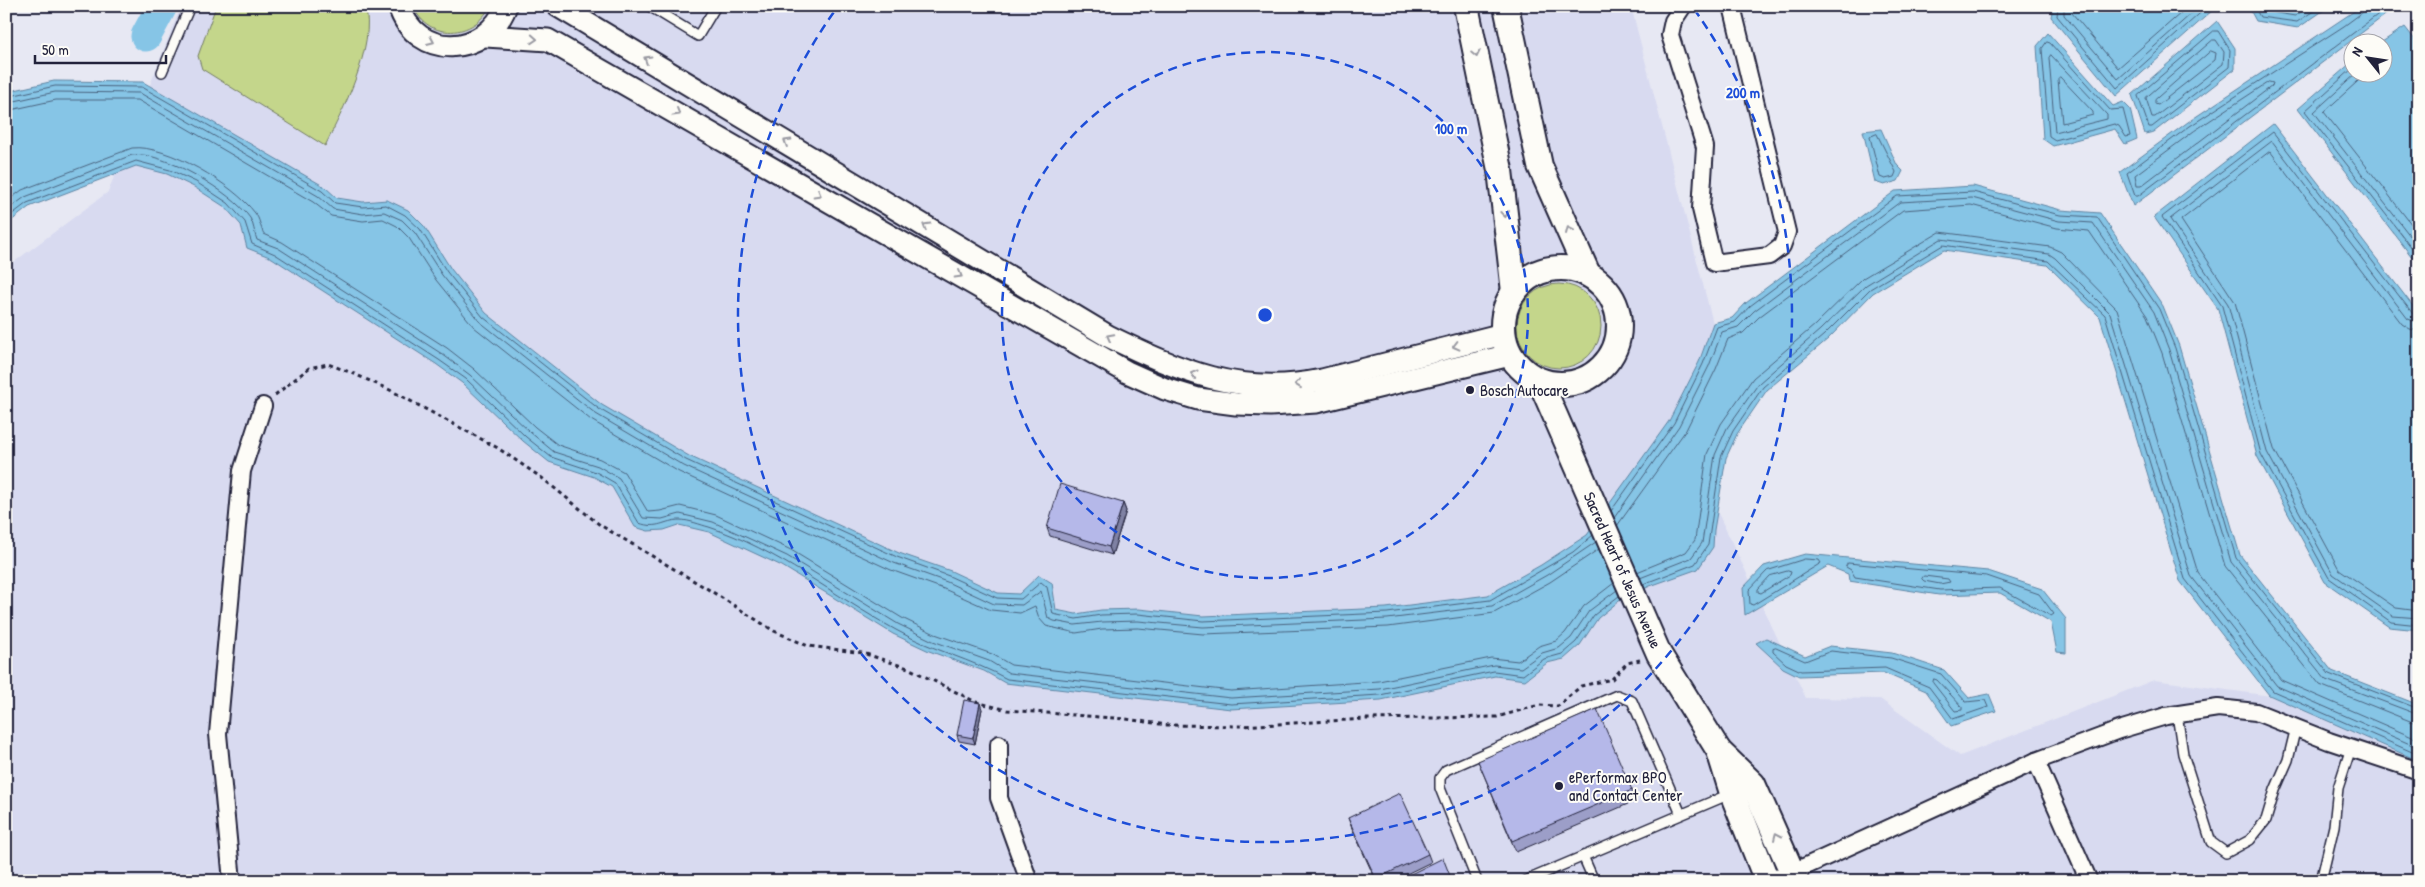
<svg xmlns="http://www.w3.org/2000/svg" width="2425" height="887" viewBox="0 0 2425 887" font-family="'Patrick Hand',sans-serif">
  <rect width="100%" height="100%" fill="#e7e8f3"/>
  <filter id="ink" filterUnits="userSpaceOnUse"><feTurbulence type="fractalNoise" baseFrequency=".02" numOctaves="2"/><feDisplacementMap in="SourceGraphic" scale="10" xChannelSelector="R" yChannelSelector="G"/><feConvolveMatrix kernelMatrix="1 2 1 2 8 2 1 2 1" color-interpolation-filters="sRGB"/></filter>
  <g filter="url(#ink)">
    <path fill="#d8daf0" d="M181,6h1450l82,317 -14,39 -29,59 47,90 89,187 74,1 80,57 194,-76 117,16 148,65v120h-2413v-613l102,-76z"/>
    <g fill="#c4d68b" stroke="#737c63">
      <path d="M216,6h149c12,39 -23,106 -40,140l-123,-77 -4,-13z"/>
      <path d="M413,6h77c-15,32 -62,36 -77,0z"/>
      <circle cx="1559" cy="326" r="42"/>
    </g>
    <g fill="#86c5e6" stroke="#5e84a2">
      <path d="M2053,6h159l2,3 -98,87 -65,-79z"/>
      <path d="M2248,6h82l-32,22 -42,-7z"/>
      <path d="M2362,6h35l-264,200 -13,-34 68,-50z"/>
      <path d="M2217,21l18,27v21l-81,63 -9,2 -13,-39z"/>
      <path d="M2405,27l14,18v207l-7,5 -114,-148 54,-47v10h30v-30z"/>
      <path d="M2048,33l65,73 10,-4 7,7 7,30 -12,5 -10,-15 -62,17 -10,-7 -6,-93z"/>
      <path d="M54,81l89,1 182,105 12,11 26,4 24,-2 21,10 16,16 27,43 35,44 116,92 87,51 210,97 52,18 47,22 21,1 20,-19 13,8 4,27 20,4 25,-4 38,-1 64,7 183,-8 102,-13 53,-30 46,-30 82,-114 30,-59 14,-39 19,-5 14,-15 149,-112 78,-5 88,24 39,3 63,93 16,40 61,209 92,116 87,34v56l-150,-66 -89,-114 -80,-264 -53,-52 -103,-15 -71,43 -45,46 -61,51 -30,44 -11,24 -12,72 -1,17 -15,22 -48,17 -31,15 -21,17 -18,27 -16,14 -17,4 -22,17 -30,-4 -114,24 -150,9 -226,-26 -21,-12 -55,-20 -36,-17 -111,-68 -73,-34 -30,-7 -15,5 -16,1 -13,-4 -23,-40 -18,-10 -45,-15 -26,-21 -61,-58 -26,-19 -164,-106 -25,-10 -6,-23 -16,-18 -31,-20 -27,-13 -31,-8 -107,41 -23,18v-133z"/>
      <path d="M2273,124l146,190v316l-30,-3 -64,-45 -68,-126 -39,-147 -64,-92z"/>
      <path d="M1881,129l16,36 6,6 -5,10 -14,4 -9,-3 -12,-51z"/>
      <path d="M1805,554l183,17 54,18 24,30v34l-9,-1 -6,-30 -51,-29 -61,2 -90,-14 -1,-7 -20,-8 -83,49 -2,-27 21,-22z"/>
      <path d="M1766,638l39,18 25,-10 62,7 52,17 25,28 20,-4 7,17 -45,15 -25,-35 -42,-18 -85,3 -16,-8 -27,-25z"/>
    </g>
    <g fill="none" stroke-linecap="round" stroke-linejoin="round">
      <g stroke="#4a637f" stroke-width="1">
        <path d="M2058,6l-1,10 60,72 91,-82"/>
        <path d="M2064,6v9l54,64 82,-73"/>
        <path d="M2072,6v7l46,55 71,-62"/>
        <path d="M2254,6l6,11 37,5 24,-16"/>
        <path d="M2261,6l4,5 30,5 15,-10"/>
        <path d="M2365,6l-2,6 -19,14 -154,100 -63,47 8,23h3l251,-190"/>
        <path d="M2214,31h4l12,19 -1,17 -77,60h-3l-11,-31z"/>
        <path d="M2213,40h3l8,12 -1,12 -68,53h-3l-6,-19z"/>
        <path d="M2047,42l3,1 60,67 13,-1 7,27 -4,1 -7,-11 -5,-2 -59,16 -6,-4 -7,-87z"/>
        <path d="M2211,51l5,2 -1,7 -57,45 -3,-1v-4z"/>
        <path d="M2051,55l56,60v4l-52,13 -6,-74z"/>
        <path d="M2352,69l-47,42 107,137h7"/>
        <path d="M2358,72l-44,40 100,129 5,1"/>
        <path d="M2368,72l-44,40 95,122"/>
        <path d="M2060,77l33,35v3l-31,8 -4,-44z"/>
        <path d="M2269,82l4,1 -1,3 -131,100h-4l-2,-11 59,-44z"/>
        <path d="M6,97l49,-11 87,1 180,104 13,12 28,4 23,-2 19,10 15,14 27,43 36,45 116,92 87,51 211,97 52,19 48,22 24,1 20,-17 6,5 6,27 23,5 25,-4 37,-1 65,7 184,-8 103,-13 83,-48 20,-17"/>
        <path d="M6,103l49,-11 85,1 178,103 15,13 30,5 21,-2 18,8 13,13 27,42 37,46 117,93 88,52 210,97 53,19 47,22 28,1 19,-14 7,27 6,3 21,4 27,-3 36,-1 65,6 184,-8 105,-13 55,-31 49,-33"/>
        <path d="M6,111l50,-11h82l175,102 18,14 32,5 20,-2 14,7 12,12 27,42 38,47 117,93 88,52 212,98 53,19 47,21 29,3 15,-7 4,12 7,8 30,7 26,-4 36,-1 65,6 185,-7 106,-14 56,-31 49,-33"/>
        <path d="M1877,134l19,38 -2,5 -9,2 -5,-2 -10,-40z"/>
        <path d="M6,202l16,-12 110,-42c35,-4 102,37 123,65 5,6 5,14 9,21l18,8 165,106 27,21 61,58 23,18 42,14 24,13 24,40 12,-1 20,-5 36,9 75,35 111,68 33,16 57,20 19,11 220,26 148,-10 112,-23 27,3 21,-15 17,-5 9,-8 19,-27 30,-23"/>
        <path d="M6,211l19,-14 107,-42c30,-5 101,38 118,63 4,6 4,15 7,22l21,8 164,106 28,21 60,57 24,20 44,14 21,12 24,40 19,1 18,-5 33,8 74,34 111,68 35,17 56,20 20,12 222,25 149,-9 114,-24 27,3 21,-15 17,-5 12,-10 18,-27 28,-21"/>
        <path d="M6,219l21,-16 109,-42 34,9 26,12 32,21 17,19 7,22 23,10 164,106 27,19 60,58 25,20 45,15 19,11 24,40c19,7 25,-3 41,-3 9,0 21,5 29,7 68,22 125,69 187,103 35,20 75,29 111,49l224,25 149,-9 114,-24 29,4 21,-16 18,-5 14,-12 18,-27 25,-19"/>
        <path d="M2419,317l-6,-3 -140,-182 -111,85 60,89 39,148 68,124 62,44 28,3"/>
        <path d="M2419,323l-11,-4 -136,-178 -102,78 58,85 39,148 66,122 60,42 26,2"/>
        <path d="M2419,331l-9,-2 -8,-5 -132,-173 -89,69 54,82 39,147 65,120 57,39 23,3"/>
        <path d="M1611,511l63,-88 29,-59 14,-37 18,-5 15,-16 147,-110 76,-4 87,23 37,2 62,92 16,39 61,210 93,116 90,35"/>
        <path d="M1614,518l65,-92 30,-60 13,-34 16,-5 16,-16 146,-109 72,-4 87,23 34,2 61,89 15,38 62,212 95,118 93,35"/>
        <path d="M1617,526l69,-96 30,-61 12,-30 15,-6 16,-16 144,-107 68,-5 86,23 32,3 58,85 15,37 63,213 95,119 90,36 9,2"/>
        <path d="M1805,559l14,1 2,3 -68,42 -3,-1 -1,-14 18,-19z"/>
        <path d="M1848,563l139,13 52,18 15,20 -3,2 -51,-28 -60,2 -85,-13 -4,-7 -5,-3z"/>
        <path d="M1788,571l3,1 -1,3 -29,18 -3,-1v-3l12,-13z"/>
        <path d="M1637,572l49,-20 9,-12 12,-86 14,-30 32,-46 62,-53 48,-47 77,-46 110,15 11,5 56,57 81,264 83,107 138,60"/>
        <path d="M1924,576l24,3 2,3 -10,2 -16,-3 -2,-2z"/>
        <path d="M1640,578l51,-20 11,-15 13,-88 12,-27 32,-45 61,-53 46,-45 75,-46 108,15 6,4 55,55 81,263 86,110 142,62"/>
        <path d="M1643,584l52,-20 13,-19 13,-88 12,-26 30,-44 61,-52 46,-46 73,-44 105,16 57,54 80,264 88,112 146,64"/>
        <path d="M1776,648l29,13 26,-10 60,7 50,16 25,28 19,-2 3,7 -35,12 -24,-32 -44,-19 -84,3 -15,-7 -13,-12v-3z"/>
        <path d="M1934,679l3,1 25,27v3l-7,1 -22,-28z"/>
      </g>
      <path stroke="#86c5e6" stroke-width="31" d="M146,36l16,-30"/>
      <g stroke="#22223b" stroke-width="12">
        <g id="service">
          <path d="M649,6l49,30 18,-30"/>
          <path d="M162,72l28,-66"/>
          <path d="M2177,714l6,40 28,88 15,11 24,-13 16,-20 9,-30 13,-30 8,-33"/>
          <path d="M1583,856l11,25"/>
          <path d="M1477,881l-37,-93v-10l6,-8 171,-75 15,6 49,113"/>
          <path d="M1525,881l205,-87"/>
          <path d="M2321,881l13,-55 4,-38 13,-40"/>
        </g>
      </g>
      <g stroke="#22223b" stroke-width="20">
        <g id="minor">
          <path d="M1683,6l-10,15 -3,14 35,112 -4,62 13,54 55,-7 13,-10 5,-14 -55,-226"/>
          <path d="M999,744v54l30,83"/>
          <path d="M2036,761l53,120"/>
          <path d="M232,881l-14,-147 24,-263 21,-65"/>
          <path d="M1769,881l24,-9 243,-111 83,-31 47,-14 52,-8 38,4 73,29 90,30"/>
        </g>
      </g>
      <g stroke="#22223b" stroke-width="25">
        <g id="tertiary">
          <path d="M399,6c17,55 88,51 107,0"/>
          <path d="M558,6l550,330c72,35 131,61 214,44l181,-46"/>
          <path d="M486,36l62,4 579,332 38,17 33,10 38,5 34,1 46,-3 194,-47"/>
        </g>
      </g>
      <g stroke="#22223b" stroke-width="28">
        <g id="secondary">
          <path d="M1466,6l34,164 14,122"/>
          <path d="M1506,6l34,160 48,108"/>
          <circle cx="1561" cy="326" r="58"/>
          <path d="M1540,381l119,273 60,97 13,42 35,88"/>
          <path d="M1720,752l33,32 43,97"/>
        </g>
      </g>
      <path stroke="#22223b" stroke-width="3" stroke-dasharray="4 4" stroke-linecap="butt" d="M275,395l34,-27 19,-4 24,9 38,17 106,57 46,31 58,47 111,66 63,40 34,15 55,7 45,15 68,34 31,8 119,9 41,6 74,1 125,-7 131,-2 42,-12 19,1 23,-20 31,-7 15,-16 13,-3"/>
      <use href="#service" stroke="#fdfcf7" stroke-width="9"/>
      <use href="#minor" stroke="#fdfcf7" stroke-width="16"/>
      <use href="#tertiary" stroke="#fdfcf7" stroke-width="21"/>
      <use href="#secondary" stroke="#fdfcf7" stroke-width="24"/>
    </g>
    <g fill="#9c9ec8" stroke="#22223b">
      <path d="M1123,503l3,8 -14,44 -62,-19 -3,-8z"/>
      <path d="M982,709l-7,35 -16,-3 -2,-6z"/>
      <path d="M1478,761l154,29 3,11 -119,51z"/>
      <path d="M1348,818l80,36 3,8 -39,19h-16l-25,-55z"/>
    </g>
    <g fill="#7f81a3" stroke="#22223b">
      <path d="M1123,503l3,8 -14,44 -3,-8z"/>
      <path d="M980,703l2,6 -7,35 -2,-6z"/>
    </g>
    <g fill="#b5b8e9" stroke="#22223b">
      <path d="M1060,484l63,19 -14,44 -62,-19z"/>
      <path d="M964,700l16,3 -7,35 -16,-3z"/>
      <path d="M1597,709l35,81 -120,51 -34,-80z"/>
      <path d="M1400,793l28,61 -52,25 -28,-61z"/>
      <path d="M1443,858l9,23h-55z"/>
    </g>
    <defs><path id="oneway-chevron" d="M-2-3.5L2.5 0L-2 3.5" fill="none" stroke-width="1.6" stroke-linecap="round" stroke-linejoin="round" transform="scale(1.25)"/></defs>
    <g stroke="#9a9aa2">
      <use href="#oneway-chevron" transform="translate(534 39) rotate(4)"/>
      <use href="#oneway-chevron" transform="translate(431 41) rotate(24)"/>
      <use href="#oneway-chevron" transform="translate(1476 54) rotate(78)"/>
      <use href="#oneway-chevron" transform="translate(647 59) rotate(-149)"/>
      <use href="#oneway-chevron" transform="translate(677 113) rotate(30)"/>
      <use href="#oneway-chevron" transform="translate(787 142) rotate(-149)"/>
      <use href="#oneway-chevron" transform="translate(818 194) rotate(30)"/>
      <use href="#oneway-chevron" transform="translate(1505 214) rotate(83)"/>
      <use href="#oneway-chevron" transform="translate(926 226) rotate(-149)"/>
      <use href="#oneway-chevron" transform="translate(1569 230) rotate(-114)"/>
      <use href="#oneway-chevron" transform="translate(959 275) rotate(30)"/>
      <use href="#oneway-chevron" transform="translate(1110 337) rotate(-152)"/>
      <use href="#oneway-chevron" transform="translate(1456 346) rotate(166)"/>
      <use href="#oneway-chevron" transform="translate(1194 374) rotate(-164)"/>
      <use href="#oneway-chevron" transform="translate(1298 384) rotate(174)"/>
      <use href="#oneway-chevron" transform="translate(1777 836) rotate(-114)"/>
    </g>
  </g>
  <g fill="none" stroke="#1d4ed8" stroke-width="2.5" stroke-dasharray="9 6">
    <circle cx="1265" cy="315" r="263"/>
    <path d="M1694 9A527 527 0 1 1 836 9"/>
  </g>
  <g fill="#22223b" stroke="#fdfcf7" stroke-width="2">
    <circle cx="1470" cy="390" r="5"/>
    <circle cx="1559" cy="786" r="5"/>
  </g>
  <g text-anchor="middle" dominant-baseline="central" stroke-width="4" stroke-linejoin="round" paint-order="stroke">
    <g font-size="16" fill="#22223b" stroke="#fdfcf7" text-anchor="start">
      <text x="1480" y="390">Bosch Autocare</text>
      <text x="1569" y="777">ePerformax BPO<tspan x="1569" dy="18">and Contact Center</tspan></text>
    </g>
    <g font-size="16" fill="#22223b" stroke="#fdfcf7">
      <text transform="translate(1623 570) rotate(66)">Sacred Heart of Jesus Avenue</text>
    </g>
  </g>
  <circle cx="1265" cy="315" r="8" fill="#1d4ed8" stroke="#fdfcf7" stroke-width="2.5"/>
  <g font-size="15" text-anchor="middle" font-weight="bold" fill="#1d4ed8" stroke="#fdfcf7" stroke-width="4" stroke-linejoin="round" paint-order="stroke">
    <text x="1743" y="98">200 m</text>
    <text x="1451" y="134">100 m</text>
  </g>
  <rect width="2425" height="887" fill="none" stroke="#fdfcf7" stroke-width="25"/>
  <rect x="12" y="12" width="2400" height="862" fill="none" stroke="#22223b" stroke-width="2" filter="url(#ink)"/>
  <g transform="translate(2368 58) rotate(300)"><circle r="24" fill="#fdfcf7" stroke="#a5a5ac"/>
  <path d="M0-4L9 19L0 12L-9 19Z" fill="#22223b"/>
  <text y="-8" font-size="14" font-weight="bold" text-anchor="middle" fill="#22223b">N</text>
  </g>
  <path d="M35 55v8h131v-8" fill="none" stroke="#22223b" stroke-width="2.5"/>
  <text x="42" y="55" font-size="15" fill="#22223b" stroke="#fdfcf7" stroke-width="4" paint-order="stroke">50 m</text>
</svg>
